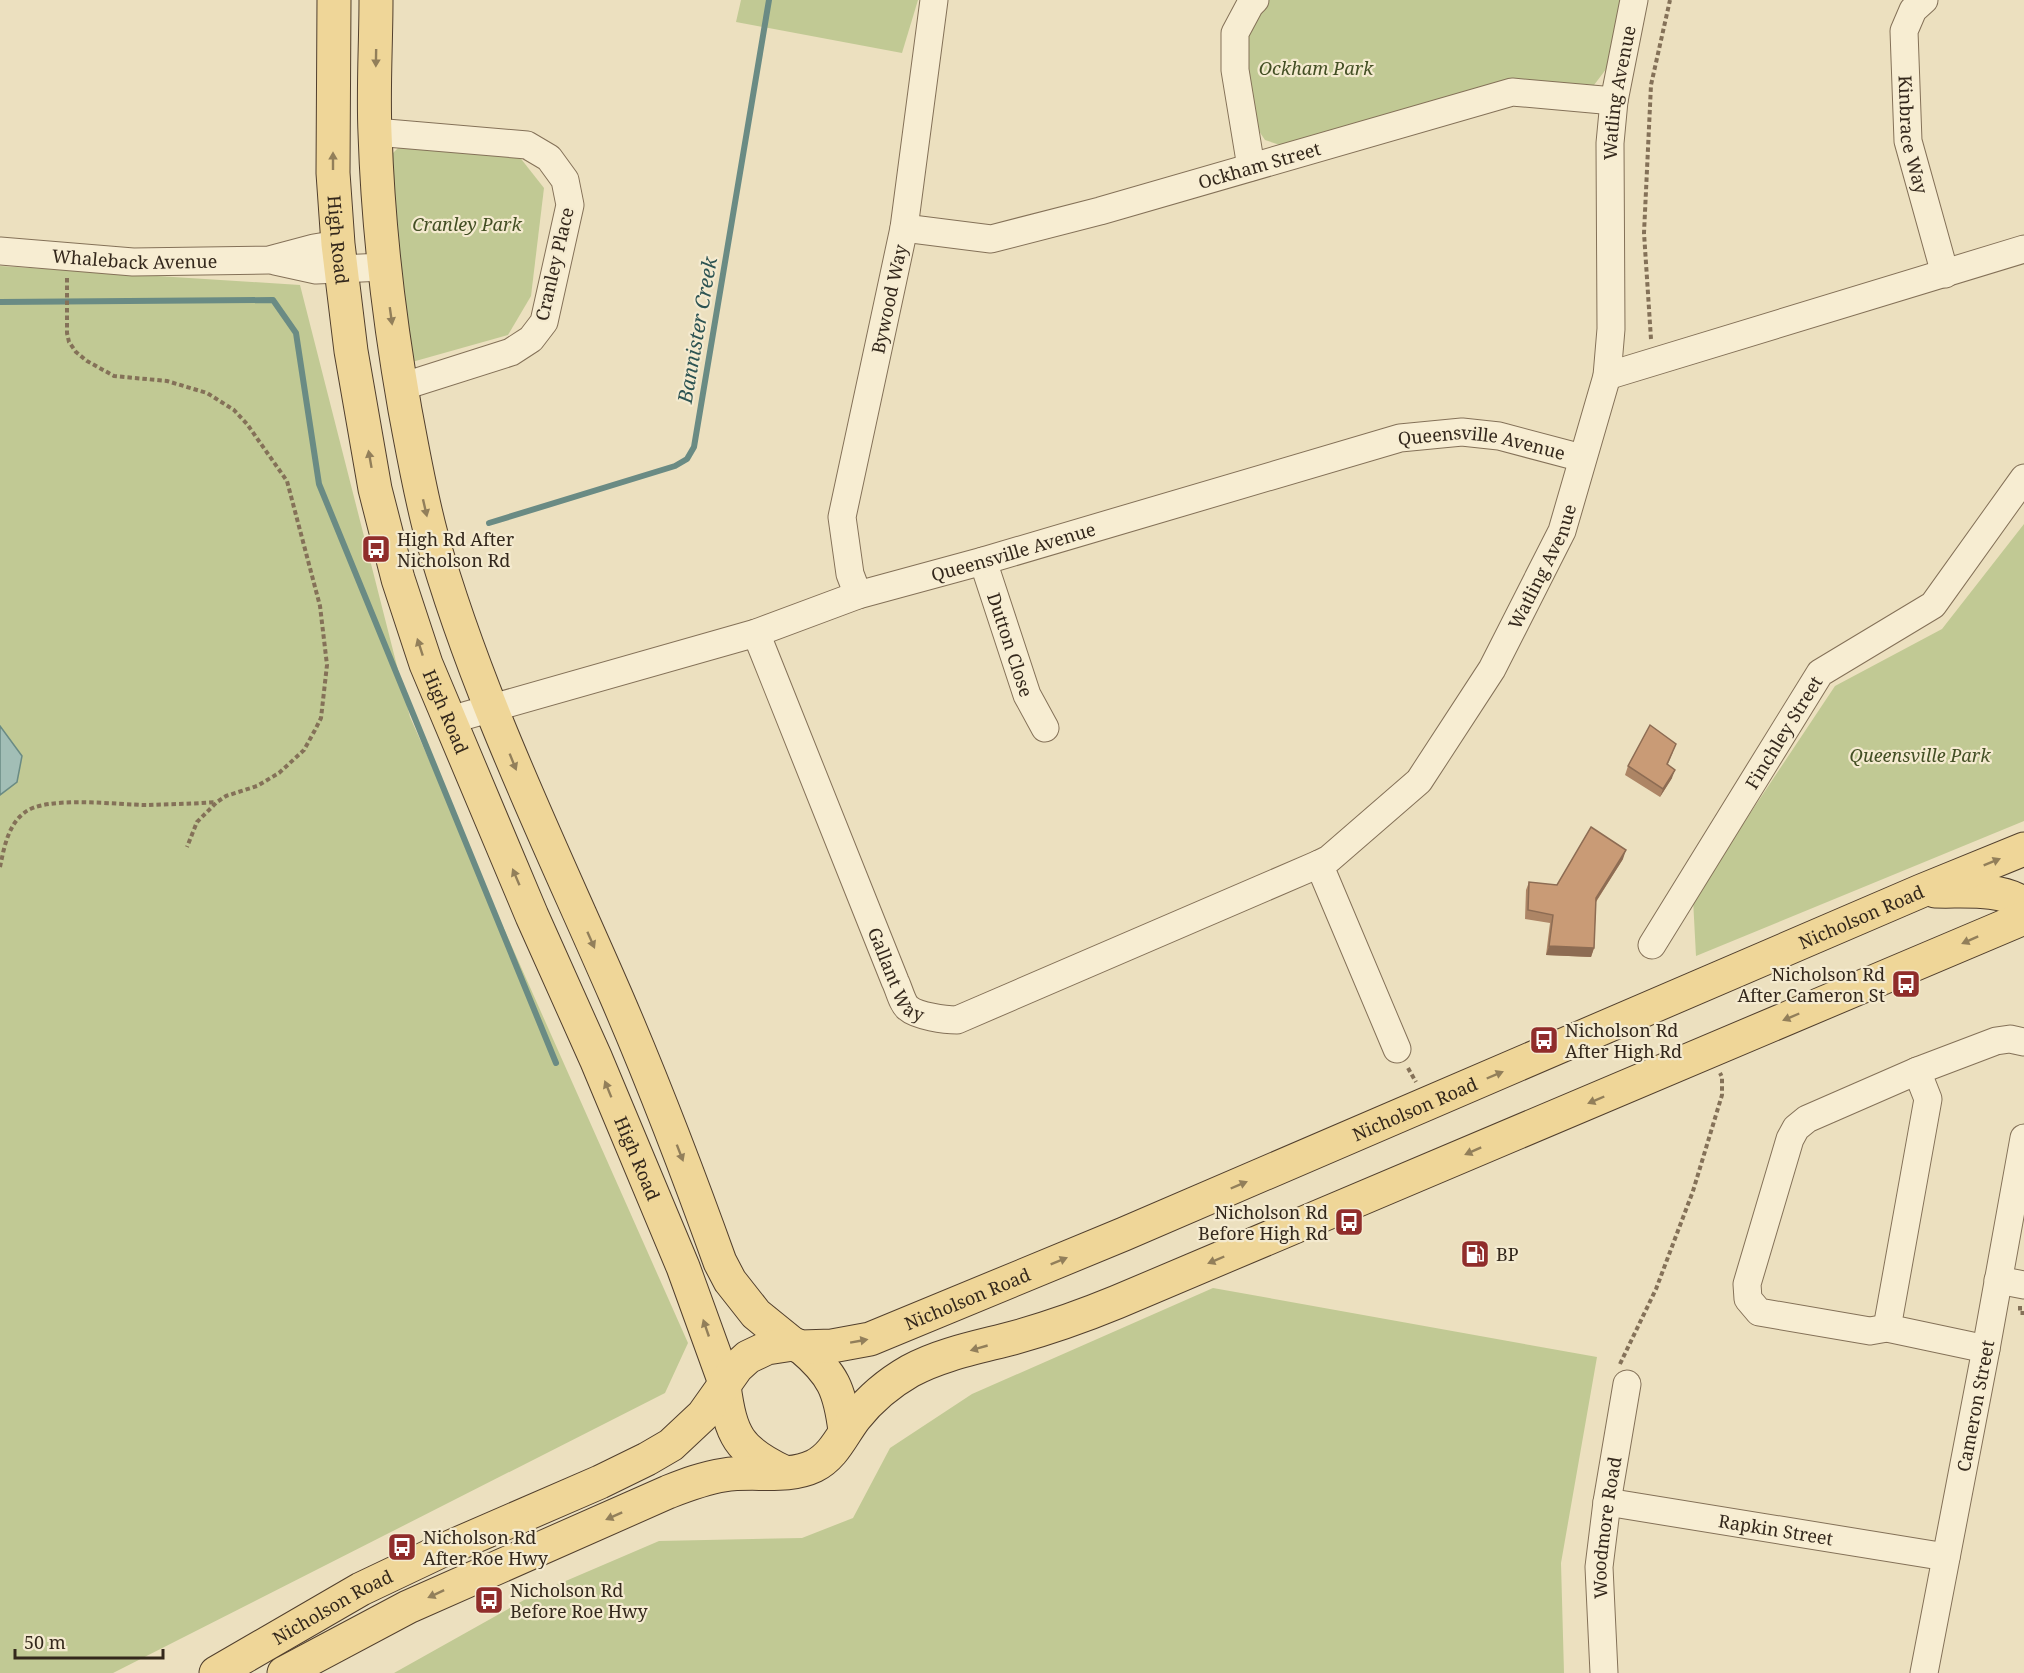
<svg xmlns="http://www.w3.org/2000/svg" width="2024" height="1673" viewBox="0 0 2024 1673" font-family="'Noto Serif',serif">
  <rect width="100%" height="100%" fill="#ece0bf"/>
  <g fill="#c1c994">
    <path d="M741,0h177l-16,53 -166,-31z"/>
    <path d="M1269,0h356l-15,64 -16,21 -80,-5 -228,67 -21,-7 -10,-15 -7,-60v-31l12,-27z"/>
    <path d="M401,145l117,10 26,33 -13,108 -23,39 -96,27 -25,-203z"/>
    <path d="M0,266l300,19 110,432 278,626 -23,50 -552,280h-113z"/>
    <path d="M2024,524v297l-328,135 -3,-57 142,-213 107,-57z"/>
    <path d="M1213,1288l384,69 -36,206 3,110h-1170l139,-78 126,-54 143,-3 51,-20 37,-70 82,-54z"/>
  </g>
  <path fill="#a2beb6" stroke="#6a8b84" stroke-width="1.5" d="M0,726l22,30 -5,26 -17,13z"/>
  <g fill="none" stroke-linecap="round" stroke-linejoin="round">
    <g stroke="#6a8b84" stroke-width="6">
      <path d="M0,302l273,-2 23,33 23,151 237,579"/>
      <path d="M489,523l186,-57 12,-7 7,-12 75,-447"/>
    </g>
    <g stroke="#847158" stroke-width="29">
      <g id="minor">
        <path id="s1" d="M1924,0l-11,10 -9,21 4,110 37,133"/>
        <path d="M375,132l152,13 22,13 16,22 5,25 -26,117 -13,17 -20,13 -110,35"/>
        <path d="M1251,167l-16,-97v-37l15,-28 5,-5"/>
        <path id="s2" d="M904,228l87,11 109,-28 412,-119 102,9"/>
        <path id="s3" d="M0,251l133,11 136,-2 45,-12 24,-4"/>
        <path d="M275,261l41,9 68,-3"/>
        <path d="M1607,376l417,-127"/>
        <path id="s4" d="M983,561l44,134 18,33"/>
        <path id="s5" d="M858,595l-8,-21 -8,-57 62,-289 30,-228"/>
        <path id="s6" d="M756,633l139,348c4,8 7,22 13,27 9,8 37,12 49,12l362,-156"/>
        <path id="s7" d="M450,720l306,-87 102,-38 125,-34 417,-123 62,-6 37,4 83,22"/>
        <path id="s8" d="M1652,945l168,-272 113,-68 91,-127"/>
        <path id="s9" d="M1397,1049l-78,-185 10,-5 90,-78 73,-112 70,-138 45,-155 4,-47 -1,-186 4,-42 20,-101"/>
        <path d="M1998,1280l26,5"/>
        <path d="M1887,1328l41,-229 -11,-28"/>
        <path d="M1986,1349l-99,-21 -17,3 -111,-19 -11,-13 -1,-15 43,-145 6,-11 11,-9 110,-48 79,-30 14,-2 14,3"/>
        <path id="s10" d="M1607,1502l339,55"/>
        <path id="s11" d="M1604,1673l-5,-106 8,-65 20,-118"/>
        <path id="s12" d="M1924,1673l62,-324 38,-211"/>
      </g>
    </g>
    <g stroke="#513f2d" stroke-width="35">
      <g id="major">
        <path id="s13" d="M334,0l-1,173 5,71 13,107 24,138 23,90 28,85 106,252 64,143 87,208 42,116"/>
        <path d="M376,0c0,44 -3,89 -1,133 3,93 14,186 30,277 8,42 15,83 26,124 45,160 119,310 185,462 38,88 72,177 104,266l10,19 26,33 37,30"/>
        <path d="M1935,891c29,1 64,-4 89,13"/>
        <path d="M801,1347c32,27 39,43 44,84"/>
        <path d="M724,1386c7,50 14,64 60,86"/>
        <path id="s14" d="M216,1673l145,-84 80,-38 159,-69 47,-23 24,-14 32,-30 34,-48 11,-10 19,-9 26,-4 8,3 31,-1 38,-7 254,-105 797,-343 103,-42"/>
        <path d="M284,1673l124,-66 260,-115c18,-7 36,-14 56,-17 29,-5 63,4 90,-9 20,-10 28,-31 41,-48 15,-19 34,-35 55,-47 31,-17 69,-24 103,-33 36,-10 70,-22 104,-36l907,-384"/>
      </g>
    </g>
    <g stroke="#847158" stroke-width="4" stroke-dasharray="4.5 3" stroke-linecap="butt">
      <path d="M67,278v55l2,9 7,10 11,9 27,15 53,5 40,12 27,17 13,14 40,57 33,125 7,59 -6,53 -6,12 -11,20 -25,23 -22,13 -31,10 -9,6 -20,20 -10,25"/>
      <path d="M1651,339l-7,-106 7,-148 19,-85"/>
      <path d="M0,867c4,-19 8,-42 24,-54 21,-18 95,-8 123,-8 22,-1 46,-1 69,-3"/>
      <path d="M1408,1068l8,14"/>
      <path d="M2020,1306v7h4"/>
      <path d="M1620,1364l36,-75 37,-98 29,-96v-18l-2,-4"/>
    </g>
    <use href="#minor" stroke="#f7edd2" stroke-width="27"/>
    <use href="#major" stroke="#efd698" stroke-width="33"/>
  </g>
  <g fill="#ad8565">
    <path d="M1673,752l-5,12 4,14 -12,19 -35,-22 3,-9z"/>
    <path d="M1623,859l-27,43 -2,46 -3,9 -45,-2 4,-32 -25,-4 1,-29 3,-8 28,3z"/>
  </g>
  <g fill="#8d6c53">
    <path d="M1675,770l-3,8 -12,19 3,-8z"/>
    <path d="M1626,850l-3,9 -30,47 3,-8z"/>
    <path d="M1549,946l45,2 -3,9 -45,-2z"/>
  </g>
  <g fill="#c99b76" stroke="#8d6c53" stroke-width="1.5">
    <path d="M1650,725l26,19 -9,20 8,6 -12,19 -35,-23z"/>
    <path d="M1591,827l35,23 -30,48 -2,50 -45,-2 4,-31 -25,-5 1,-28 28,3z"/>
  </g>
  <defs><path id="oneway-solid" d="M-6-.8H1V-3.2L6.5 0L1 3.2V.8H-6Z" transform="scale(1.5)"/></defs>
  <g fill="#927f5a">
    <use href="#oneway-solid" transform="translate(376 58) rotate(91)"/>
    <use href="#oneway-solid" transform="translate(333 161) rotate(-90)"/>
    <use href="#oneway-solid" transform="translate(391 316) rotate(82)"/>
    <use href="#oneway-solid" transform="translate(370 459) rotate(-100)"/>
    <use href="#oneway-solid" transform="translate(425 508) rotate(77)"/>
    <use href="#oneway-solid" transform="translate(420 647) rotate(-108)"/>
    <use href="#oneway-solid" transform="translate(513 762) rotate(68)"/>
    <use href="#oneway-solid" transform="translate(1992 862) rotate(-22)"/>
    <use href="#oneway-solid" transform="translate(516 877) rotate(-113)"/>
    <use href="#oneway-solid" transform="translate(591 940) rotate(66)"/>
    <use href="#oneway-solid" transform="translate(1970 940) rotate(156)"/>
    <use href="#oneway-solid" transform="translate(1791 1017) rotate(157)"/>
    <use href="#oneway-solid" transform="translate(1495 1075) rotate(-23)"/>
    <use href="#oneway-solid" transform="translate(608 1089) rotate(-112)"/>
    <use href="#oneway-solid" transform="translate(1596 1100) rotate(157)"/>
    <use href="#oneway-solid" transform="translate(1473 1151) rotate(156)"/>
    <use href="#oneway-solid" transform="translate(680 1153) rotate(69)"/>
    <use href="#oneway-solid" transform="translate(1239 1185) rotate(-23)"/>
    <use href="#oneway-solid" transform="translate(1216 1260) rotate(157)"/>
    <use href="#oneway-solid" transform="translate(1059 1261) rotate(-22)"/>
    <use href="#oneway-solid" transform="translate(706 1328) rotate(-109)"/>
    <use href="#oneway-solid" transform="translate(859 1341) rotate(-10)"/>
    <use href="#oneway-solid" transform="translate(979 1348) rotate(164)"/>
    <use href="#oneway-solid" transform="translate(614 1516) rotate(156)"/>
    <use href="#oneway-solid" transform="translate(436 1594) rotate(155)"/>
  </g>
  <defs>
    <g id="bus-square" transform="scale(1.5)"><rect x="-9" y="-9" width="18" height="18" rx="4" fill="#902d2b" stroke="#f4eacf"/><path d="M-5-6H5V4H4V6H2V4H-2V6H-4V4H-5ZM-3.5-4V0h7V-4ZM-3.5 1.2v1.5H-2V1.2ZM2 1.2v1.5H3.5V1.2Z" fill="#fff"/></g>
    <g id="fuel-square" transform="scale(1.5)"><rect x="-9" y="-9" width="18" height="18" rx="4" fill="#902d2b" stroke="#f4eacf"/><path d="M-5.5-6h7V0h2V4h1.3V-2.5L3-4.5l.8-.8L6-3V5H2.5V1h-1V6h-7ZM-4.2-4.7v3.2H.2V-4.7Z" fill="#fff"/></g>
  </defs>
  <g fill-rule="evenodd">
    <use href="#bus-square" x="376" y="549"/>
    <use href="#bus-square" x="1906" y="984"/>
    <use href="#bus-square" x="1544" y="1040"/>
    <use href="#bus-square" x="1349" y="1222"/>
    <use href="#fuel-square" x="1475" y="1254"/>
    <use href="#bus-square" x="402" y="1547"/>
    <use href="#bus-square" x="489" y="1600"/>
  </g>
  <g text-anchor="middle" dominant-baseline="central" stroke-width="4.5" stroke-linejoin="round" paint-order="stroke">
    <g font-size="18" font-style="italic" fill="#434f24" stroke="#f4eacf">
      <text x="1316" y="68">Ockham Park</text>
      <text x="467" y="224">Cranley Park</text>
      <text x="1920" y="755">Queensville Park</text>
    </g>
    <g font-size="18" fill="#34281c" stroke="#f4eacf">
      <text stroke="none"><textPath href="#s9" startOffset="1065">Watling Avenue</textPath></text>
      <text stroke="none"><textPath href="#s1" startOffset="142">Kinbrace Way</textPath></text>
      <text stroke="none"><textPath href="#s2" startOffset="366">Ockham Street</textPath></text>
      <text stroke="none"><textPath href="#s13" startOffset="240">High Road</textPath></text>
      <text stroke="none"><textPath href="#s3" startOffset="135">Whaleback Avenue</textPath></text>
      <text transform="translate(554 264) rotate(-77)">Cranley Place</text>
      <text stroke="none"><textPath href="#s5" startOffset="303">Bywood Way</textPath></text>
      <text stroke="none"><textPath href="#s7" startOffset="1074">Queensville Avenue</textPath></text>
      <text stroke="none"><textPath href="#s7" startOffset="588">Queensville Avenue</textPath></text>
      <text stroke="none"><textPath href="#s9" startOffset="579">Watling Avenue</textPath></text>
      <text stroke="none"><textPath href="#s4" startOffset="88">Dutton Close</textPath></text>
      <text stroke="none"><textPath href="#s13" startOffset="726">High Road</textPath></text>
      <text stroke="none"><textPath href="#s8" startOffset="250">Finchley Street</textPath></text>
      <text stroke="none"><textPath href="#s14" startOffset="1830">Nicholson Road</textPath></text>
      <text stroke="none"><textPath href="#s6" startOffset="370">Gallant Way</textPath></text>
      <text stroke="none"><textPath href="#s14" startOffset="1344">Nicholson Road</textPath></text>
      <text stroke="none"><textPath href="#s13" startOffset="1212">High Road</textPath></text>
      <text stroke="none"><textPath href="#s14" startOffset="858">Nicholson Road</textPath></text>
      <text stroke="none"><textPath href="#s12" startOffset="272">Cameron Street</textPath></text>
      <text stroke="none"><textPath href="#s11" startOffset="146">Woodmore Road</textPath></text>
      <text stroke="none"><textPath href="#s10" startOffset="171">Rapkin Street</textPath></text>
      <text stroke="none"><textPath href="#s14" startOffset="134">Nicholson Road</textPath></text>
    </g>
    <g font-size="18" fill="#34281c" stroke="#f4eacf" text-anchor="start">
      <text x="397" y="539">High Rd After<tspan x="397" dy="21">Nicholson Rd</tspan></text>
      <text x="1885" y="974" text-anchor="end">Nicholson Rd<tspan x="1885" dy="21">After Cameron St</tspan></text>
      <text x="1565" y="1030">Nicholson Rd<tspan x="1565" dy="21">After High Rd</tspan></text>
      <text x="1328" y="1212" text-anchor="end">Nicholson Rd<tspan x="1328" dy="21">Before High Rd</tspan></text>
      <text x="1496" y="1254">BP</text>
      <text x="423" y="1537">Nicholson Rd<tspan x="423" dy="21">After Roe Hwy</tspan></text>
      <text x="510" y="1590">Nicholson Rd<tspan x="510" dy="21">Before Roe Hwy</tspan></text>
    </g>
    <g font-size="20" font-style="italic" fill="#2c5352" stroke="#f4eacf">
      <text transform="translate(697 330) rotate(-80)">Bannister Creek</text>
    </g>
  </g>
  <path d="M15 1649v9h148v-9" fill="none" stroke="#34281c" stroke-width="3"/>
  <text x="24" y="1649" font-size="18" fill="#34281c" stroke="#f4eacf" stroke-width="4.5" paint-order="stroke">50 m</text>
</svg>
